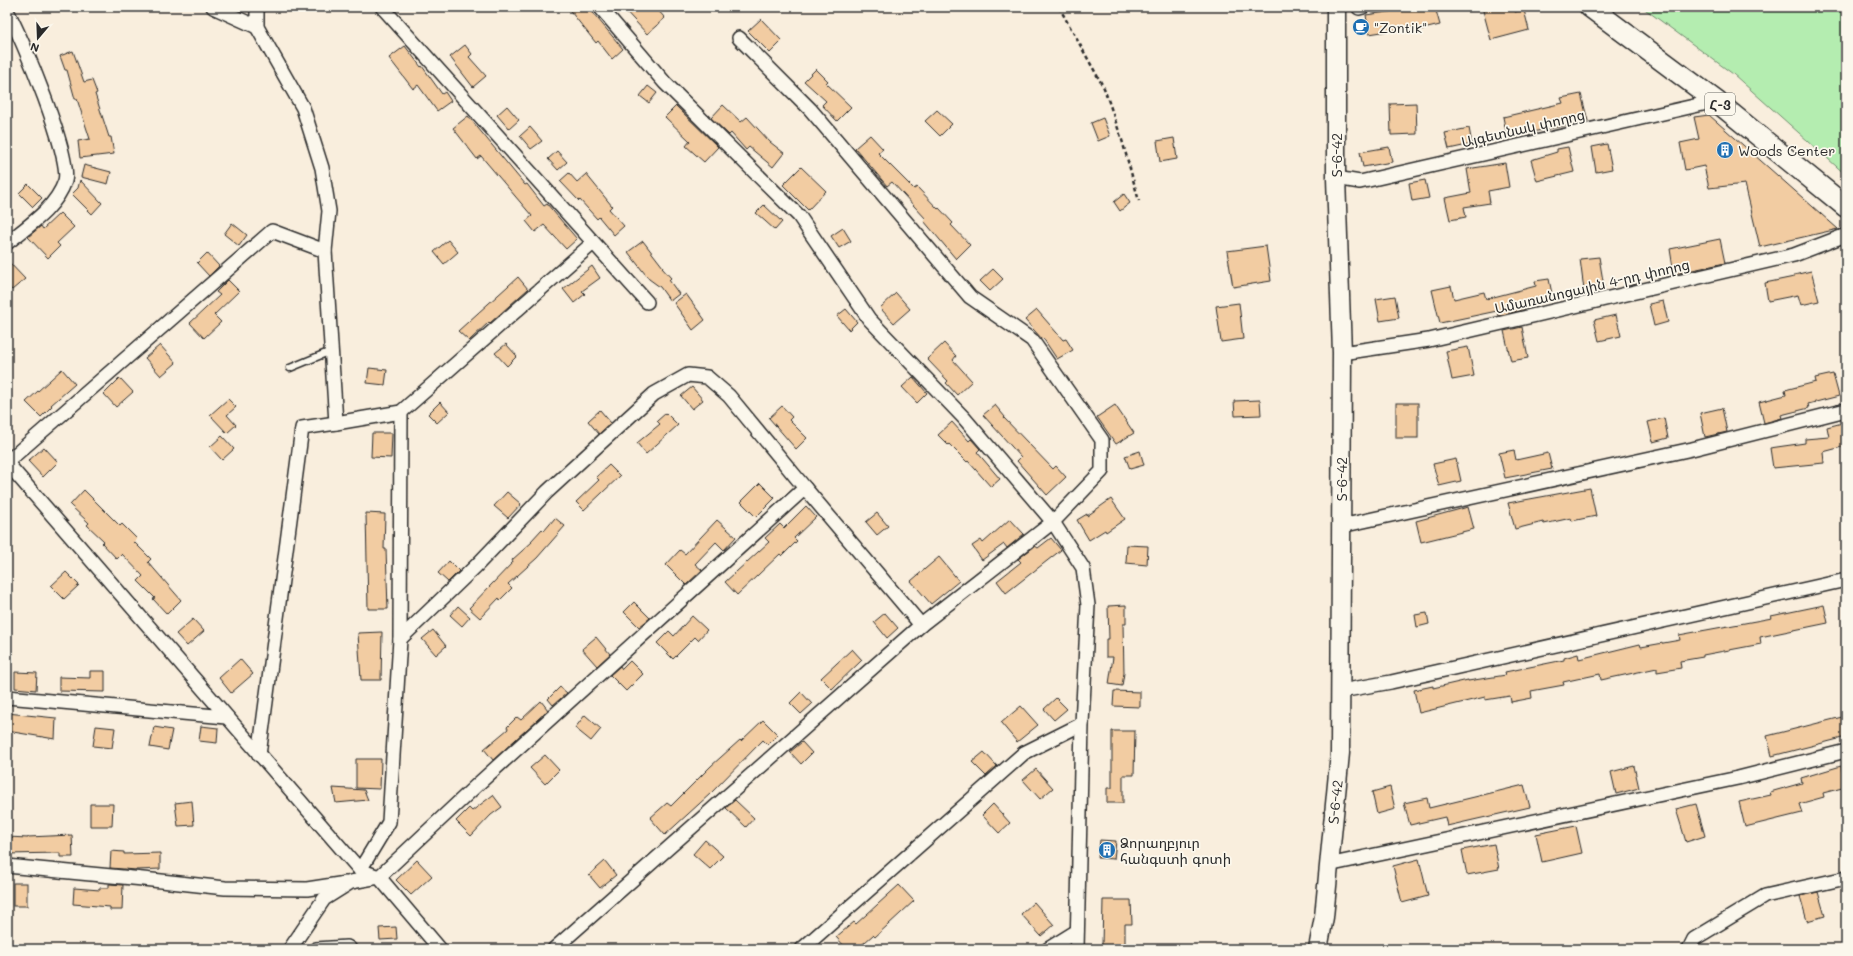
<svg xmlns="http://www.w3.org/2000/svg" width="1853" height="956" viewBox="0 0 1853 956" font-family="Mali,'Noto Sans Armenian',sans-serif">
  <rect width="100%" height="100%" fill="#f9eedd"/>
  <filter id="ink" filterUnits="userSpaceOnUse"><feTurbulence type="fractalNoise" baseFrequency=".025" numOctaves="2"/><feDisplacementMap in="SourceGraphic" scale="8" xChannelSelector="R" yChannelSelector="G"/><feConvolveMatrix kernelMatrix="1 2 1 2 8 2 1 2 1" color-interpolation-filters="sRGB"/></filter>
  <g filter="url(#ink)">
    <path fill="#b4edb0" stroke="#708c6e" d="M1642,7h204v168l-113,-101z"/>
    <g fill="#f2cca2" stroke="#2b2b2b">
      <path d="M567,7h21l35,42 -11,10 -14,-18 -2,2z"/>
      <path d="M622,7h33l10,11 -18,16z"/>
      <path d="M1409,7h26l5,18 -25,6 -1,-4 -45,7 -3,-19 43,-6z"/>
      <path d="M1482,7h32l1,5 9,-2 5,20 -38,10z"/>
      <path d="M761,19l21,22 -12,12 -22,-22z"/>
      <path d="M465,45l7,9 -3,3 17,19 -13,11 -23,-30z"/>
      <path d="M405,46l16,21 1,-1 20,28 3,-2 6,9 -14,10 -19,-26 -5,4 -24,-31z"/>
      <path d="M73,51l11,31 8,-2 5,13 -2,1 14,43h2l3,17 -34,4 -2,-17 12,-2 -13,-40h-2l-8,-29h-2l-5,-14z"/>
      <path d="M816,69l12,12 -2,2 25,24 -14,14 -15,-16 4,-4 -22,-20z"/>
      <path d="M648,86l9,7 -8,10 -9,-7z"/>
      <path d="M1581,94l7,27 -81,16 -4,-20 60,-14 -2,-5z"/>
      <path d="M1416,103l1,31 -26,1 -1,-31z"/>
      <path d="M723,105l18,17 6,-5 23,25 14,11 -11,14 -24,-20 -3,3 -15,-17 -2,2 -18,-17z"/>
      <path d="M507,106l12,14 -10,9 -12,-14z"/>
      <path d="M676,106l42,41 -14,15 -18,-16 4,-5 -25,-24z"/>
      <path d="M937,110l15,14 -12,12 -15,-15z"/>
      <path d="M1709,115l129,114 -78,18 -15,-63 -36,4 -5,-22 -19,4 -5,-27 19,-4 -5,-22z"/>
      <path d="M468,116l57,69 2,-1 17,22 3,-2 30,35 -11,10 -22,-24 -9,7 -9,-11 6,-5 -51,-60 -4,3 -24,-31z"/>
      <path d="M1103,118l7,18 -12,5 -7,-18z"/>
      <path d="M530,127l12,14 -11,8 -11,-13z"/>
      <path d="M1469,128l3,16 -23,5 -4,-16z"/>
      <path d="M870,135l13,14 -5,4 36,36 3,-2 21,22 1,-1 14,15 -2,2 19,20 -14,14 -32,-38 2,-2 -34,-37 -5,4 -32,-38z"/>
      <path d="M1174,138l3,21 -17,3 -3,-21z"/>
      <path d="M1607,144l5,25 -16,3 -4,-25z"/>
      <path d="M1389,147l3,15 -29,5 -3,-15z"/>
      <path d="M1568,147l6,25 -37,9 -6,-21 26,-8v-3z"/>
      <path d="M557,151l10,11 -9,8 -10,-11z"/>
      <path d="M1505,163l4,24 -21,4 2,12 -26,4 2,10 -16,3 -5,-22 26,-5 -4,-24z"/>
      <path d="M84,165l27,7 -3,12 -27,-7z"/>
      <path d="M801,167l25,24 -18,19 -25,-25z"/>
      <path d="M569,173l8,9 9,-8 26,32 -3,3 15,17 -10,9 -15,-18 -2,2 -17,-19 -1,1 -19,-20z"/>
      <path d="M80,180l22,23 -10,11 -20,-20 6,-6z"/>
      <path d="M1425,180l4,18 -17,3 -3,-18z"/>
      <path d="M28,184l14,14 -9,9 -14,-14z"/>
      <path d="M1124,194l6,9 -10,8 -6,-9z"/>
      <path d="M764,205l18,17 -7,8 -19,-17z"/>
      <path d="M60,213l14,14 -17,16 3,3 -12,12 -20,-21 13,-11 2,3z"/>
      <path d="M232,223l15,12 -8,11 -15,-12z"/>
      <path d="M843,228l8,13 -12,7 -8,-12z"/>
      <path d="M1720,239l5,24 -51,11 -4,-25z"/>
      <path d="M448,240l10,12 -14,12 -10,-12z"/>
      <path d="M643,241l20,26 -1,1 9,10 -2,2 10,14 -9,7 -10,-14 -11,-8 -21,-27z"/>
      <path d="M1266,246l5,35 -38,6 -6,-36z"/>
      <path d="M207,253l12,13 -10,10 -12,-13z"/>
      <path d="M1599,257l5,30 -20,3 -4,-31z"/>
      <path d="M7,260l18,19 -13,11 -5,-5z"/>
      <path d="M592,266l8,12 -18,13 3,3 -11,9 -11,-14z"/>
      <path d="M993,269l10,10 -13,12 -10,-10z"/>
      <path d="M1811,271l8,30 -18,4 -3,-10 -30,6 -3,-18 29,-6v-2z"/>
      <path d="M518,277l10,12 -38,34 -1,-1 -20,19 -11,-10z"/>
      <path d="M1549,279l4,20 -29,5 1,5 -27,7 -1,-5 -57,12 -8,-33 19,-4 3,13 30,-7 2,7 50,-13 -1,-5z"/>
      <path d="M228,280l11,11 -25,24 7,7 -17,16 -14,-15 30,-28 -4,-3z"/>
      <path d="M896,293l14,16 -16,14 -14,-15z"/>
      <path d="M686,294l19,26 -12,10 -19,-27z"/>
      <path d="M1395,296l4,22 -19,3 -4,-22z"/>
      <path d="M1663,301l5,21 -14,4 -5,-22z"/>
      <path d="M1239,303l4,36 -22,3 -5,-36z"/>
      <path d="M846,309l11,13 -8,8 -12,-14z"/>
      <path d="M1037,310l26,30 3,-1 7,11 -16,9 -14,-21 -1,1 -17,-19z"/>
      <path d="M1616,315l5,21 -22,5 -5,-21z"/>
      <path d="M1522,327l6,31 -17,3 -7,-30z"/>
      <path d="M944,343l12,13 -3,4 19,21 -15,14 -11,-12 2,-2 -21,-22z"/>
      <path d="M506,344l11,12 -10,10 -12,-13z"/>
      <path d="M160,345l16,18 -15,13 -16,-18z"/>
      <path d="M1468,347l6,29 -22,4 -6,-29z"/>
      <path d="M369,368l18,2 -2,15 -18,-2z"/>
      <path d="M62,369l13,15 -24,21 1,1 -11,11 -15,-15z"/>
      <path d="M1833,374l6,22 -31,8 1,4 -28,7 1,3 -18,5 -5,-21 27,-7 -1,-5 31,-8 -1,-4z"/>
      <path d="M913,377l14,16 -10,10 -15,-16z"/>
      <path d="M120,378l13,14 -17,15 -12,-13z"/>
      <path d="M692,387l11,13 -11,9 -11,-13z"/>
      <path d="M228,399l8,8 -9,8 9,10 -9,8 -17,-18z"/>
      <path d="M1260,400l1,15 -26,1 -1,-15z"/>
      <path d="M440,402l9,10 -12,11 -9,-9z"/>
      <rect x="1396" y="403" width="22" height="35"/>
      <path d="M995,405l10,12 -1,1 49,51 3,-3 10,11 -19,18 -30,-34 4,-4 -38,-42z"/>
      <path d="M1115,405l19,28 -18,11 -19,-27z"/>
      <path d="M782,406l10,11 -3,3 18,18 -11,11 -27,-31z"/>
      <path d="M1722,408l5,24 -22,5 -5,-24z"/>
      <path d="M600,410l11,13 -12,11 -11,-13z"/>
      <path d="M666,413l12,12 -32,29 -9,-11 23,-19 -3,-3z"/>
      <path d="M1664,418l4,20 -15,4 -5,-20z"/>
      <path d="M952,422l17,19 2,-2 9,10 -3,3 23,27 -9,8 -23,-26 -1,1 -18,-18 -1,1 -10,-10z"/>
      <path d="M1846,422v24l-23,6 1,11 -51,5 -3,-20 35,-5v-4l24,-2 -2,-10z"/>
      <path d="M372,433h20l-1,25 -20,-1z"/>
      <path d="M222,436l12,13 -12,11 -12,-13z"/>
      <path d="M44,447l14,15 -15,15 -15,-16z"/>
      <path d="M1514,450l2,10 32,-7 4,16 -47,9 -6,-25z"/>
      <path d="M1140,451l4,14 -14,4 -5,-13z"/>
      <path d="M1456,459l5,22 -22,5 -6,-22z"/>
      <path d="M609,465l11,11 -36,34 -8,-8 23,-22 -3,-3z"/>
      <path d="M760,483l15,15 -19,19 -15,-15z"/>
      <path d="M1590,488l6,28 -24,5 -1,-3 -27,6 -1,-2 -28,7 -7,-26z"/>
      <path d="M84,490l36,36 2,-2 15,15 -3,3 17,17 -3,3 33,38 -14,14 -14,-15 2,-1 -17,-17 5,-5 -21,-22 -5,5 -15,-16 2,-2 -17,-16 2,-2 -19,-18z"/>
      <path d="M507,492l14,12 -13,14 -14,-12z"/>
      <path d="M1111,499l14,20 -19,13 -1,-2 -16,10 -12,-20 10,-6v2z"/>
      <path d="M806,506l10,11 -22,21 3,3 -15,15 -2,-2 -43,41 -12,-13 44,-40 -4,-4 15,-14 4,4z"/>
      <path d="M1468,507l6,22 -53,13 -5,-21z"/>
      <path d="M366,513l19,1 -1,35h2l2,60h-20z"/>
      <path d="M877,513l11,13 -11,9 -11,-13z"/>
      <path d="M555,518l10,8 -28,32 -29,26 4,4 -12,12 -1,-2 -19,20 -11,-10 44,-46 -1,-2 20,-18 -1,-1 11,-12 2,2z"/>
      <path d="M1010,519l14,15 -17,14 -3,-4 -22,16 -10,-14 9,-6 2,3z"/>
      <path d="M717,520l19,17 -12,13 -8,-8 -21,22 7,6 -16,15 -20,-20 14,-15 5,4z"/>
      <path d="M1051,538l10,12 -55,43 -9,-12 24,-19 -3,-3 17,-13 3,2z"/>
      <path d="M1127,545l21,1 -1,19 -21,-2z"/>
      <path d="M939,557l20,24 -28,23 -20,-23z"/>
      <path d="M449,561l10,10 -11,11 -10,-9z"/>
      <path d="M66,572l13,13 -15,14 -13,-13z"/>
      <path d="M634,602l16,16 -11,9 -15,-15z"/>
      <path d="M1126,605v19h-3l1,49 -2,13 -13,-2 4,-27h-7v-18h3l-1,-33z"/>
      <path d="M1824,605l4,18 -68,14 1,7 -58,11v2l-23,4 1,7 -24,4v-4l-56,12 -1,-6 -37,8 1,3 -33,6 1,7 -21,4 -1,-6 -25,4v-3l-66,16 -5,-23 19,-4v2l35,-8v1l38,-6 -1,-3 59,-12v-2l14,-4 1,5 61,-15 1,3 39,-7 -1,-5 93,-17 -1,-2z"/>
      <path d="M458,606l12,11 -8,9 -12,-11z"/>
      <path d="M885,613l13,15 -11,10 -13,-16z"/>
      <path d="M1427,613l2,11 -12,3 -2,-12z"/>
      <path d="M692,616l15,14 -9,10 -3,-3 -22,22 -16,-16 12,-12 5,5z"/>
      <path d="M193,619l11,12 -17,15 -11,-12z"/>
      <path d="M433,630l13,16 -10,9 -14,-16z"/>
      <path d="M382,632l-1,48h-20l-3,-47z"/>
      <path d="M596,637l14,17 -13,12 -15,-17z"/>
      <path d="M852,649l10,11 -30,29 -11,-11z"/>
      <path d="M240,659l13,15 -22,19 -12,-15z"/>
      <path d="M630,661l13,13 -17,17 -16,-16 10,-9 2,3z"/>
      <path d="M90,671h15v21l-46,-1v-14l31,1z"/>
      <path d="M15,672l22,1 -1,17 -21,-2z"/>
      <path d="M560,687l7,6 -14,12 -5,-6z"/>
      <path d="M1114,691l26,1v15l-27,-1z"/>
      <path d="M801,692l11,12 -11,10 -11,-11z"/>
      <path d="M1056,698l11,11 -13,11 -10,-11z"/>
      <path d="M541,701l7,9 -55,50 -9,-11 24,-20 -1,-2 10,-10 4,3z"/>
      <path d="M1021,706l17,19 -21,17 -16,-19z"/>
      <path d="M7,713l49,5 -1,21 -48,-8z"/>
      <path d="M585,715l16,14 -10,12 -16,-13z"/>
      <path d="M1846,716v21l-74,19 -5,-20z"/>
      <path d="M763,720l15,15 -10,10 -5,-5 -53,54 -45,41 -15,-17 17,-15 4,3 40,-40 29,-26 1,1z"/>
      <path d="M96,726l19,2 -3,20 -19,-2z"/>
      <path d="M201,726l17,2 -1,15 -18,-2z"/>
      <path d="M154,727l18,3 -4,20 -18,-3z"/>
      <path d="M1112,731h23l-1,44h-11v28h-16v-15h5z"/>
      <path d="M802,742l10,11 -11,11 -11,-12z"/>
      <path d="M984,752l13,14 -11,10 -14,-14z"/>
      <path d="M545,755l14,15 -14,14 -15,-16z"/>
      <path d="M356,759h25l-1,30 -24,-1z"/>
      <path d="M1634,766l5,22 -23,6 -5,-22z"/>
      <path d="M1841,766l5,21 -23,6 1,4 -25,7 3,9 -57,14 -6,-25 32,-7 -1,-3 32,-9 -1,-5z"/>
      <path d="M1036,769l17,19 -13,11 -17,-19z"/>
      <path d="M1524,785l6,22 -83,19 -2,-9 -35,8 -6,-22 23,-5 2,10z"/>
      <path d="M1390,787l5,22 -18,5 -5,-22z"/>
      <path d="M333,788l31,2 4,10 -32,3z"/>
      <path d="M493,795l9,12 -11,8 -20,21 -15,-15 13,-13 3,3z"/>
      <path d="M735,800l19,18 -8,9 -20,-19z"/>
      <path d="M192,801l2,24 -16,1 -3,-23z"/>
      <path d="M90,804h23l-1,22h-22z"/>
      <path d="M993,804l17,19 -11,10 -17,-18z"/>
      <path d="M1696,804l9,32 -19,6 -10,-33z"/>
      <path d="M1576,826l6,27 -40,9 -6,-28z"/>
      <path d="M72,835l1,22h-13v-4l-53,1v-17l21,1v-1z"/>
      <path d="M705,840l18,16 -13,13 -17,-15z"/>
      <path d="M1100,840l16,1 -2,18 -16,-1z"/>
      <path d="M1494,844l5,25 -32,6 -5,-25z"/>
      <path d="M111,851l13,1v2l36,-1v16l-23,1 -27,-2z"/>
      <path d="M1419,859l9,37 -26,7 -9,-37z"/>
      <path d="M417,860l15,16 -21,19 -15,-15z"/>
      <path d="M605,861l11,14 -16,13 -11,-13z"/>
      <rect x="13" y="883" width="14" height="23"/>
      <path d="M109,884l14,1 -1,25h-12v-3l-37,-3 1,-16 26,2v-2h9z"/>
      <path d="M899,885l15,16 -39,36 -2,-2 -16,14h-10l-11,-12 18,-15 2,2z"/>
      <path d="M1818,892l7,24 -18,5 -7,-25z"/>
      <path d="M1103,900h28l1,24h-7v22h-23z"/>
      <path d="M1034,902l20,23 -13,11 -20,-22z"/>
      <path d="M396,927l1,12 -17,1 -1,-12z"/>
    </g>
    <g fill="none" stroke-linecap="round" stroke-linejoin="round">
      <g stroke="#2b2b2b" stroke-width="9">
        <path id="lane" d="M290,368l41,-17"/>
      </g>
      <g stroke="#2b2b2b" stroke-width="16">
        <g id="street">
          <path d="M213,7l44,20"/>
          <path d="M257,7v20l46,81 19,60 7,43 -4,40 11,172 65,-11 192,-169"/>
          <path d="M382,7l265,295"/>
          <path d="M600,7l65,76 134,133 70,103 95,99 89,104 30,46 5,37 -6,119 -5,225"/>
          <path d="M1359,8l4,-1"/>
          <path d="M7,11c15,26 65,146 58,170 -9,27 -37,45 -58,62"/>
          <path d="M1336,178l24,4 356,-81"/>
          <path d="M1342,353l87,-13 365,-85 52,-20"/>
          <path d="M7,462l265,-231 53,20"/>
          <path d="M7,463l353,407 19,7 61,72"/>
          <path d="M1341,526l351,-77 154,-39"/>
          <path d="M400,639l76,-73 71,-74 107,-98 34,-19 19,2 22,19 76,92"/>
          <path d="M1341,691l50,-9 455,-102"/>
          <path d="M7,697l219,20"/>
          <path d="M259,755l43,-327 34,-5"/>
          <path d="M1328,865l410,-87 108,-27"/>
          <path d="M7,866l136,13 82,9 82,1 39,-6"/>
          <path d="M360,870l29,-48 11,-183 1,-227"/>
          <path d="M290,949l34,-50 27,-17 28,-5 98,-92 328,-297 116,137"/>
          <path d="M316,949l31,-2 3,2"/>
          <path d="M554,949l367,-324 132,-103 49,-51v-31l-70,-100 -62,-43 -160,-188 -71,-71"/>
          <path d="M802,949l222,-196 58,-29"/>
          <path d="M1048,949l29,-18"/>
          <path d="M1689,949l5,-10 71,-43 81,-18"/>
        </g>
      </g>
      <g stroke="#2b2b2b" stroke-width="21">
        <path id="secondary" d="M1318,949l6,-32 16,-164 2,-400 -6,-175v-171"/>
      </g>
      <g stroke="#2b2b2b" stroke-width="23">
        <path id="primary" d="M1590,7l126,94 130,106"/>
      </g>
      <path stroke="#2b2b2b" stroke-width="2.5" stroke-dasharray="4 3" stroke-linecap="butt" d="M1059,7l45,81 18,52 17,61"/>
      <use href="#lane" stroke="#fbf7ec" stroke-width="6"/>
      <use href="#street" stroke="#fbf7ec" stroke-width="13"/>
      <use href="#secondary" stroke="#fbf7ec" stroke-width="18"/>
      <use href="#primary" stroke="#fbf7ec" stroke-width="20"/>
    </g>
  </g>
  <defs>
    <g id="cafe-disc" transform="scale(0.9)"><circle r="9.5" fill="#1f6fb2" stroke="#fbf7ec"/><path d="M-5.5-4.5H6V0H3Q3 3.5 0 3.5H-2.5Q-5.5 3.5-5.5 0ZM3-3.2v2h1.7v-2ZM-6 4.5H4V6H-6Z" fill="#fff"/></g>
    <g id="building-disc" transform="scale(0.9)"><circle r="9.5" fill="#1f6fb2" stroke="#fbf7ec"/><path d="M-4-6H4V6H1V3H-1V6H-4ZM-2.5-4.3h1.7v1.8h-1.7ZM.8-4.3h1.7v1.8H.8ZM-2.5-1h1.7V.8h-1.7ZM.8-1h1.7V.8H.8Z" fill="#fff"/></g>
  </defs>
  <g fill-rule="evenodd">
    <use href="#cafe-disc" x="1361" y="27"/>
    <use href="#building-disc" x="1725" y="150"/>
    <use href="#building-disc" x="1107" y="850"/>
  </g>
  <g text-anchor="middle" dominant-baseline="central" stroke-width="3.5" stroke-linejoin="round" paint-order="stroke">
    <rect fill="#fbf7ec" stroke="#696865" stroke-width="1" x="1705" y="93" width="30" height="22" rx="3"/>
    <g font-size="13" font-weight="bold" fill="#2b2b2b">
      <text x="1720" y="104">Հ-3</text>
    </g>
    <g font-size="14" fill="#2b2b2b" stroke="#fbf7ec" text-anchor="start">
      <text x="1374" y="27">"Zontik"</text>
      <text x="1738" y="150">Woods Center</text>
      <text x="1120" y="842">Ձորաղբյուր<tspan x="1120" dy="16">հանգստի գոտի</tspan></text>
    </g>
    <g font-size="14" fill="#2b2b2b" stroke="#fbf7ec">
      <text transform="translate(1523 128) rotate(-13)">Այգետնակ փողոց</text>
      <text transform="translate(1336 155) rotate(-90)">Տ-6-42</text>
      <text transform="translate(1592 286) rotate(-13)">Ամառանոցային 4-րդ փողոց</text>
      <text transform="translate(1341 479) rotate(-90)">Տ-6-42</text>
      <text transform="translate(1335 802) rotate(-84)">Տ-6-42</text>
    </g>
  </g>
  <rect width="1853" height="956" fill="none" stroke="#fbf7ec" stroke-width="24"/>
  <rect x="12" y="12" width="1829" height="932" fill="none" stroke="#2b2b2b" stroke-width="1.5" filter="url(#ink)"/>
  <g transform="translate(38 38) rotate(199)" stroke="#fbf7ec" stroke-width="3" paint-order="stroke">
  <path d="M0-3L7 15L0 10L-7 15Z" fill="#2b2b2b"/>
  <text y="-6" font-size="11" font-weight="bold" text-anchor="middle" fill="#2b2b2b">N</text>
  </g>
</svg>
